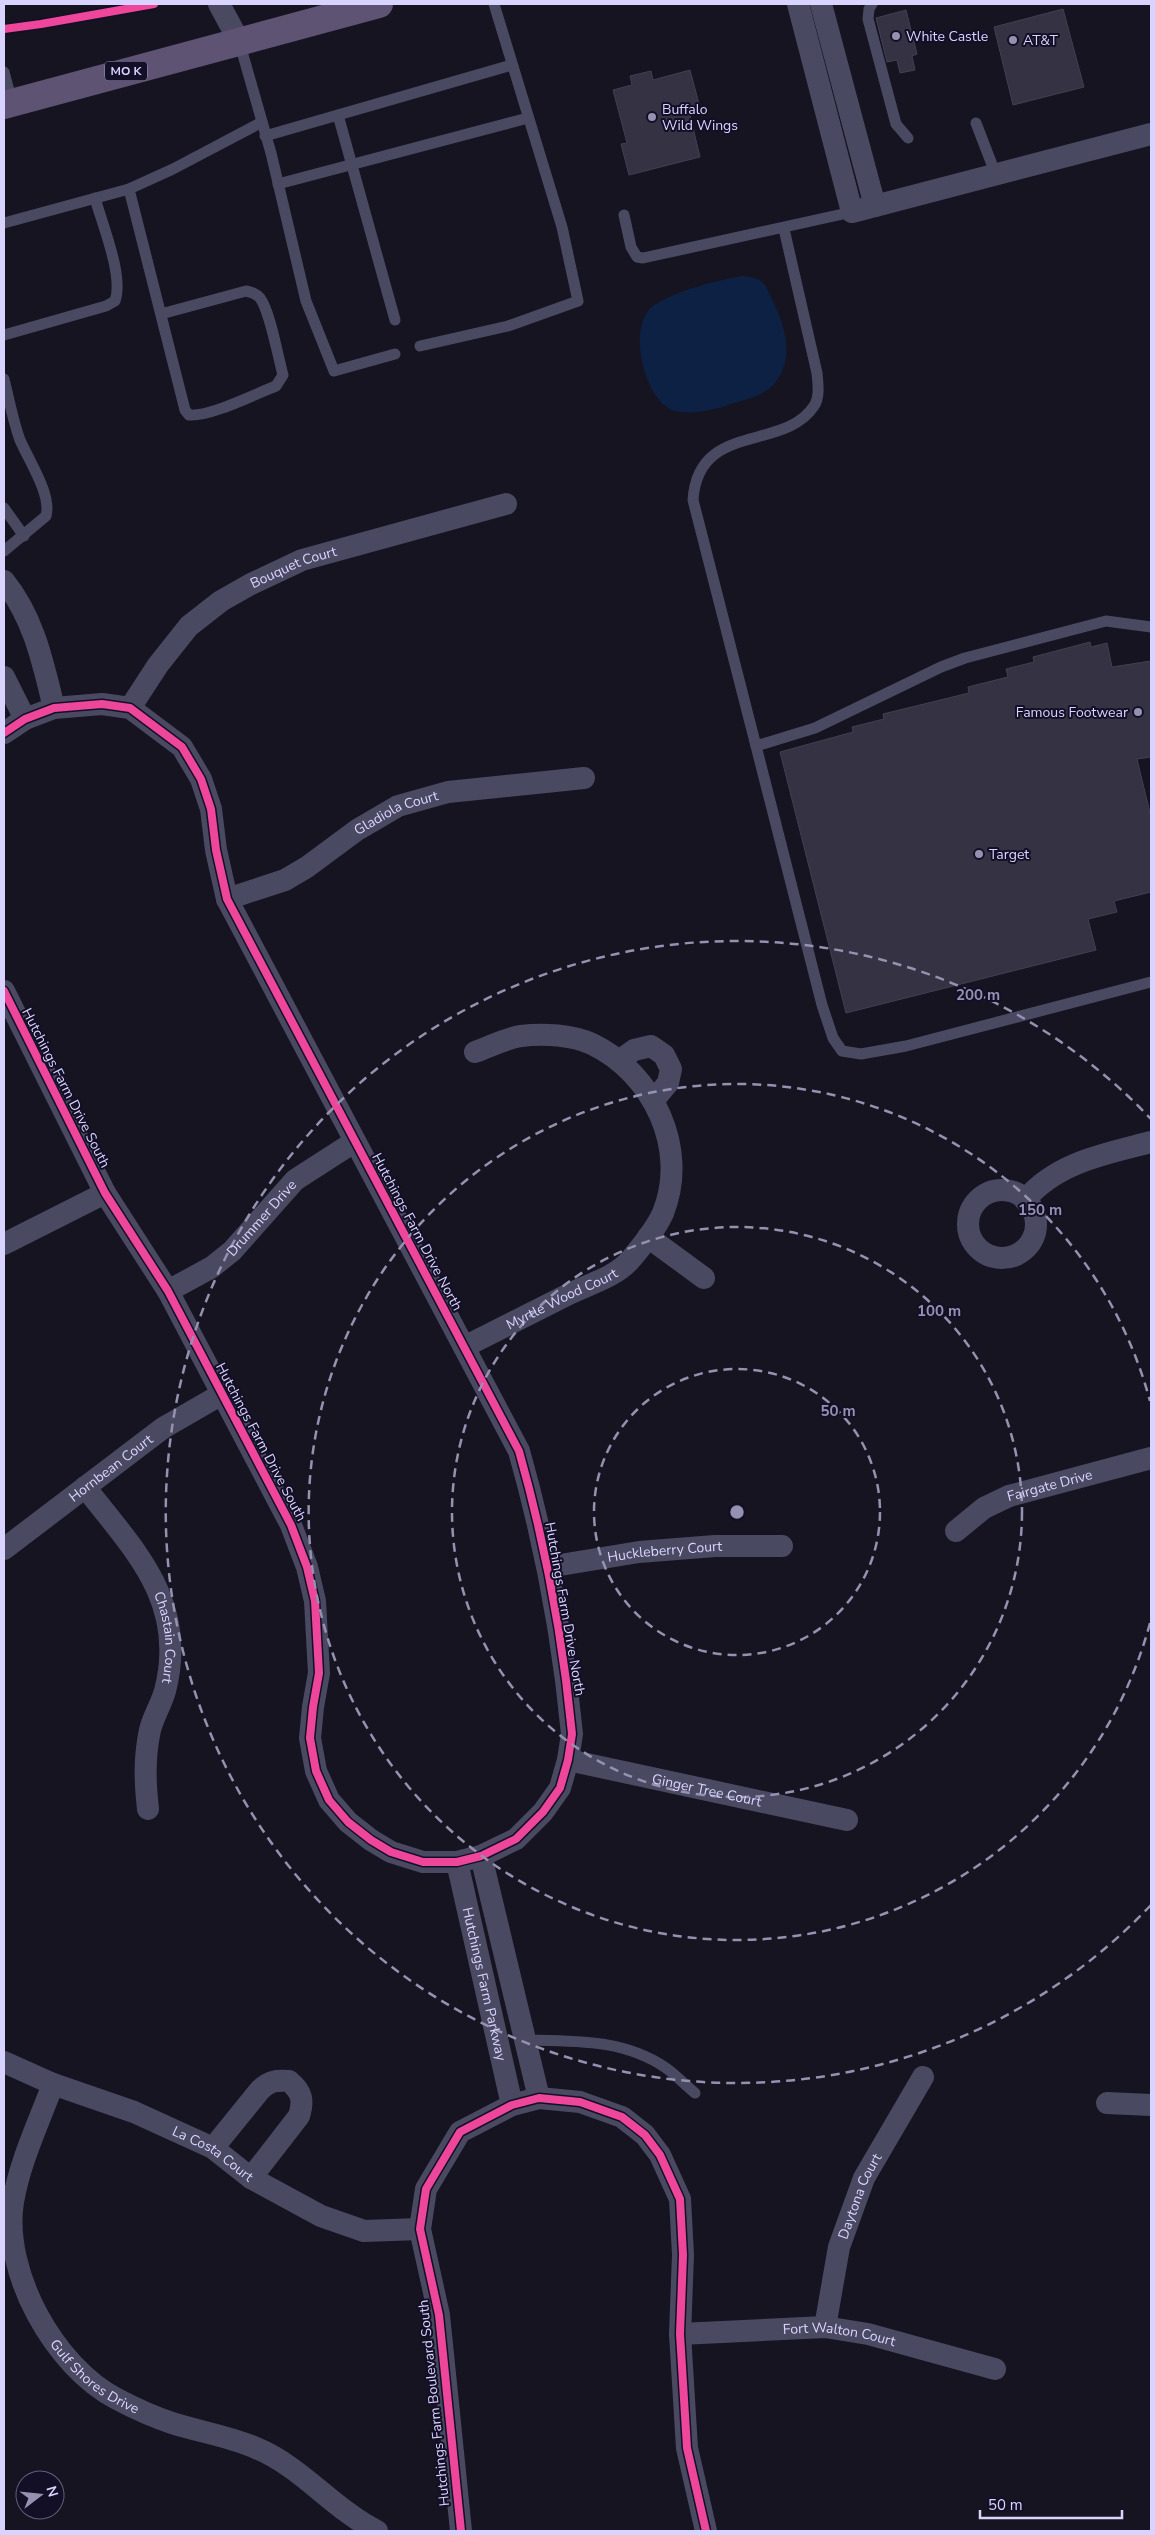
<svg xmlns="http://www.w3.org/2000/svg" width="1155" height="2535" viewBox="0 0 1155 2535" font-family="'Nunito Sans',sans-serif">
  <rect width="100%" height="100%" fill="#161421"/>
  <path fill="#0d2144" d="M743,276c6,1 12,1 18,5 5,3 7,11 10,16 13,26 25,60 4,86 -10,13 -32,17 -47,22 -14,5 -37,10 -53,6 -31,-9 -49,-85 -22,-105 21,-15 65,-26 90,-30z"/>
  <g fill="#343243" stroke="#433f54">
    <path d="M1063,9l21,78 -71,18 -19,-78z"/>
    <path d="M906,10l11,44 -5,2 3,14 -15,3 -3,-13 -10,2 -11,-44z"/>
    <path d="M690,70l9,34 -11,3 12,50 -71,18 -8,-31 6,-1 -14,-53 19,-5 -2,-9 21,-5 2,9z"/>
    <path d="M1090,642l1,5 16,-4 5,24 39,-6v96l-14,2 14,58v75l-37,9 3,11 -29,7 8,31 -250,63 -66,-261 73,-20 -1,-5 32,-8 -1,-5 86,-21 -1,-6 40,-10 -2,-8 28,-7 -1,-5z"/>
  </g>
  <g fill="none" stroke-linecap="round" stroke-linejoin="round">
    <g stroke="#4a4962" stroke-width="11">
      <path d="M872,4l-3,5 -1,10 28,105 12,14"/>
      <path d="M239,41l32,112 35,148 28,70 61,-17"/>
      <path d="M4,72l8,30"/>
      <path d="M338,115l57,205"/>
      <path d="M976,123l20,52"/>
      <path d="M265,136l247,-71"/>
      <path d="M278,184l250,-66"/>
      <path d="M624,215l7,32 6,10 6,1 209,-46"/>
      <path d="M4,223l125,-34"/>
      <path d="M784,229l33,144c1,11 3,24 -3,33 -30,46 -116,15 -121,94l63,246 59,-18 126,-61 24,-9 141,-37 45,6"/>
      <path d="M161,314l85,-23c5,1 10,2 14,7 10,13 18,59 23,77l-7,11c-21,8 -66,31 -87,29l-4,-5 -56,-221 44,-20 89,-47"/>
      <path d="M4,335l102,-29 9,-5c9,-25 -13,-77 -20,-103"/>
      <path d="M420,346l88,-20 70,-25 -16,-74 -68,-223"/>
      <path d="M4,379c5,20 9,42 16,61 9,21 32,55 26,76l-42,35"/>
      <path d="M4,508l20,28"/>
      <path d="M756,746l66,259 11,33 9,13 19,3 45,-8 245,-64"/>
      <path d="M525,2040c49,1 99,-1 141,28 10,7 19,17 29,25"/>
    </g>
    <g stroke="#4a4962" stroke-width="22">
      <path d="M219,4l20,37"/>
      <path d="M798,4l54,208 299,-78"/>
      <path d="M821,4l54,202"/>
      <path d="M4,581c30,37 39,82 50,127"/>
      <path d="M4,677l21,42"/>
      <path id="s1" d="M130,708l28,-43 31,-39 32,-25 30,-17 51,-24 204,-56"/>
      <path d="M4,733l21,-14 29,-11 48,-4 28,4 52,39 19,32 10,30 5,41 11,49 292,552c26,92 44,187 53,283l-4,26 -8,28 -17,24 -27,27 -35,17 -24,6h-34l-32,-10 -20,-12 -23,-18 -19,-22 -13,-29 -6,-33 3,-31 6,-34 -4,-72 -8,-34 -16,-42 -123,-234 -63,-98 -101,-202"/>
      <path id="s2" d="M227,899l58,-19 22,-13 50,-37 41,-24 50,-14 136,-14"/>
      <path d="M619,1061l15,-11 17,-4 13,9 7,14 -3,14 -15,18"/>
      <circle cx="1002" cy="1224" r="34"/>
      <path d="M1025,1200c32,-38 80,-46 126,-58"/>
      <path d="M648,1237l56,41"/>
      <path d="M4,1244l101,-51"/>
      <path id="s3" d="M168,1291l44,-24 20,-16 63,-71 59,-38"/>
      <path id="s4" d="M464,1347c35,-18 70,-35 105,-53 20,-10 47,-17 62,-35 11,-13 25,-30 32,-46 26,-64 -10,-140 -71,-169 -19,-9 -49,-11 -71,-8 -15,2 -32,11 -46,16"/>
      <path id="s5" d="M85,1487c50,64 103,115 80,204 -4,14 -12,26 -15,39 -6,28 -5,52 -2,79"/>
      <path id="s6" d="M956,1531l28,-23 25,-12 142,-38"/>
      <path id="s7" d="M4,1549l159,-121 59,-34"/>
      <path id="s8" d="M548,1567l91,-15 76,-6h67"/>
      <path id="s9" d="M568,1760l279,60"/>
      <path d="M481,1856l58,242"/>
      <path id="s10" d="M457,1862l55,243"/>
      <path id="s11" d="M4,2062l49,22 81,28 79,36 38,30 70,38 43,15 56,-2"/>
      <path id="s12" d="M53,2084c-14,38 -33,77 -40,118 -11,70 41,164 104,197 17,9 37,18 55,24 28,9 57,13 84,25 46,19 77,61 121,83"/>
      <path d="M1107,2103l44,2"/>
      <path d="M213,2148l47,-58c9,-9 16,-10 29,-9 13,11 15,19 10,35l-48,62"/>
      <path id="s13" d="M825,2327l14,-80 25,-69 59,-101"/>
      <path id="s14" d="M680,2334l145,-7 43,7 127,35"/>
      <path d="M461,2531l-22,-216 -19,-86 6,-40 34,-57 52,-27 27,-7 41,4 42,15 23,18 15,20 20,44 3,56 -3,79 7,114 19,83"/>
    </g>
    <path stroke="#5e5373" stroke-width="28" d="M4,105l375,-101"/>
    <g stroke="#130f26" stroke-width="11">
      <g id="cycleway">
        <path d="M4,29l37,-5 113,-20"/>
        <path d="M4,733l21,-14 29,-11 48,-4 28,4 52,39 19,32 10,30 5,41 11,49 292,552c26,92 44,187 53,283l-4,26 -8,28 -17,24 -27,27 -35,17 -24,6h-34l-32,-10 -20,-12 -23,-18 -19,-22 -13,-29 -6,-33 3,-31 6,-34 -4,-72 -8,-34 -16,-42 -123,-234 -63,-98 -101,-202"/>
        <path d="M461,2531l-22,-216 -19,-86 6,-40 34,-57 52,-27 27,-7 41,4 42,15 23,18 15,20 20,44 3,56 -3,79 7,114 19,83"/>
      </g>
    </g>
    <use href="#cycleway" stroke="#ed469a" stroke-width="8"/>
  </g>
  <g fill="none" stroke="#9591b1" stroke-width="2.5" stroke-dasharray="9 6">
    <circle cx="737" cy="1512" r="143"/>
    <circle cx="737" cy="1512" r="285"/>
    <path d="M1150 1623A428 428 0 1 1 1150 1401"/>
    <path d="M1151 1905A571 571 0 1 1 1151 1119"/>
  </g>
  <g fill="#9591b1" stroke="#130f26" stroke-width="2">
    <circle cx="896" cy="36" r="5"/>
    <circle cx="1013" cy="40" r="5"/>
    <circle cx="652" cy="117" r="5"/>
    <circle cx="1138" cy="712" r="5"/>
    <circle cx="979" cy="854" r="5"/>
  </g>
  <g text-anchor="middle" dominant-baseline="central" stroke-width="4" stroke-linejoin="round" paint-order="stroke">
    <rect fill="#130f26" stroke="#9e99be" stroke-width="1" x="105" y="61.5" width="42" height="19" rx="4"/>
    <g font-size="12" font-weight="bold" fill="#d9d4ff">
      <text x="126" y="71">MO K</text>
    </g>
    <g font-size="14" fill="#d9d4ff" stroke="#130f26" text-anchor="start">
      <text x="906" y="36">White Castle</text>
      <text x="1023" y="40">AT&amp;T</text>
      <text x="662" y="109">Buffalo<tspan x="662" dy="16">Wild Wings</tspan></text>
      <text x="1128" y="712" text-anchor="end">Famous Footwear</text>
      <text x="989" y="854">Target</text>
    </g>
    <g font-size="14" fill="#d9d4ff" stroke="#130f26">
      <text stroke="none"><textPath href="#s1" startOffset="222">Bouquet Court</textPath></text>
      <text stroke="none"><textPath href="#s2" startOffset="192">Gladiola Court</textPath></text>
      <text transform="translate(66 1088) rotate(63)">Hutchings Farm Drive South</text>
      <text stroke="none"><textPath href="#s3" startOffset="120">Drummer Drive</textPath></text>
      <text transform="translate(417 1232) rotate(62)">Hutchings Farm Drive North</text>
      <text stroke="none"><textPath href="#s4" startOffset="109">Myrtle Wood Court</textPath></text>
      <text transform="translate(261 1442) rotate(62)">Hutchings Farm Drive South</text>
      <text stroke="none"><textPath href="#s7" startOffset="134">Hornbean Court</textPath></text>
      <text stroke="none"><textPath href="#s6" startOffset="106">Fairgate Drive</textPath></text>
      <text stroke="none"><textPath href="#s8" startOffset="118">Huckleberry Court</textPath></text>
      <text transform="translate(565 1609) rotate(80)">Hutchings Farm Drive North</text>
      <text stroke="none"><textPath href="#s5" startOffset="175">Chastain Court</textPath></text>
      <text stroke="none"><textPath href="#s9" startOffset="142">Ginger Tree Court</textPath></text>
      <text stroke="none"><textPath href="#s10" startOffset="125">Hutchings Farm Parkway</textPath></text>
      <text stroke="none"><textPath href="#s11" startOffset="229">La Costa Court</textPath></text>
      <text stroke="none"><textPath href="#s13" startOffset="136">Daytona Court</textPath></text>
      <text stroke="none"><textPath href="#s14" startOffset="160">Fort Walton Court</textPath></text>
      <text stroke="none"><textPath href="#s12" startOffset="328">Gulf Shores Drive</textPath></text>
      <text transform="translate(434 2403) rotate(-96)">Hutchings Farm Boulevard South</text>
    </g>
  </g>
  <circle cx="737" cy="1512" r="8" fill="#9591b1" stroke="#130f26" stroke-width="2.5"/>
  <g font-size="15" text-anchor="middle" font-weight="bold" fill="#9591b1" stroke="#130f26" stroke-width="4" stroke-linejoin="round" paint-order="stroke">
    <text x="978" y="1000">200 m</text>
    <text x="1040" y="1215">150 m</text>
    <text x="939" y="1316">100 m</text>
    <text x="838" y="1416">50 m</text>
  </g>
  <rect width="1155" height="2535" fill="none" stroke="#d9d4ff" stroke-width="10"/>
  <g transform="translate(40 2495) rotate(74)"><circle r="24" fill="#130f26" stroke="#625e7d"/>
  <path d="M0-4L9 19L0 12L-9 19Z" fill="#9591b1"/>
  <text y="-8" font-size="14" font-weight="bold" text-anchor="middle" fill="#d9d4ff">N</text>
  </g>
  <path d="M980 2510v8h142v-8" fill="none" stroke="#d9d4ff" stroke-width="2.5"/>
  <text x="988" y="2510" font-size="15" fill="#d9d4ff" stroke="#130f26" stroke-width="4" paint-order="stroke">50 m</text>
</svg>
